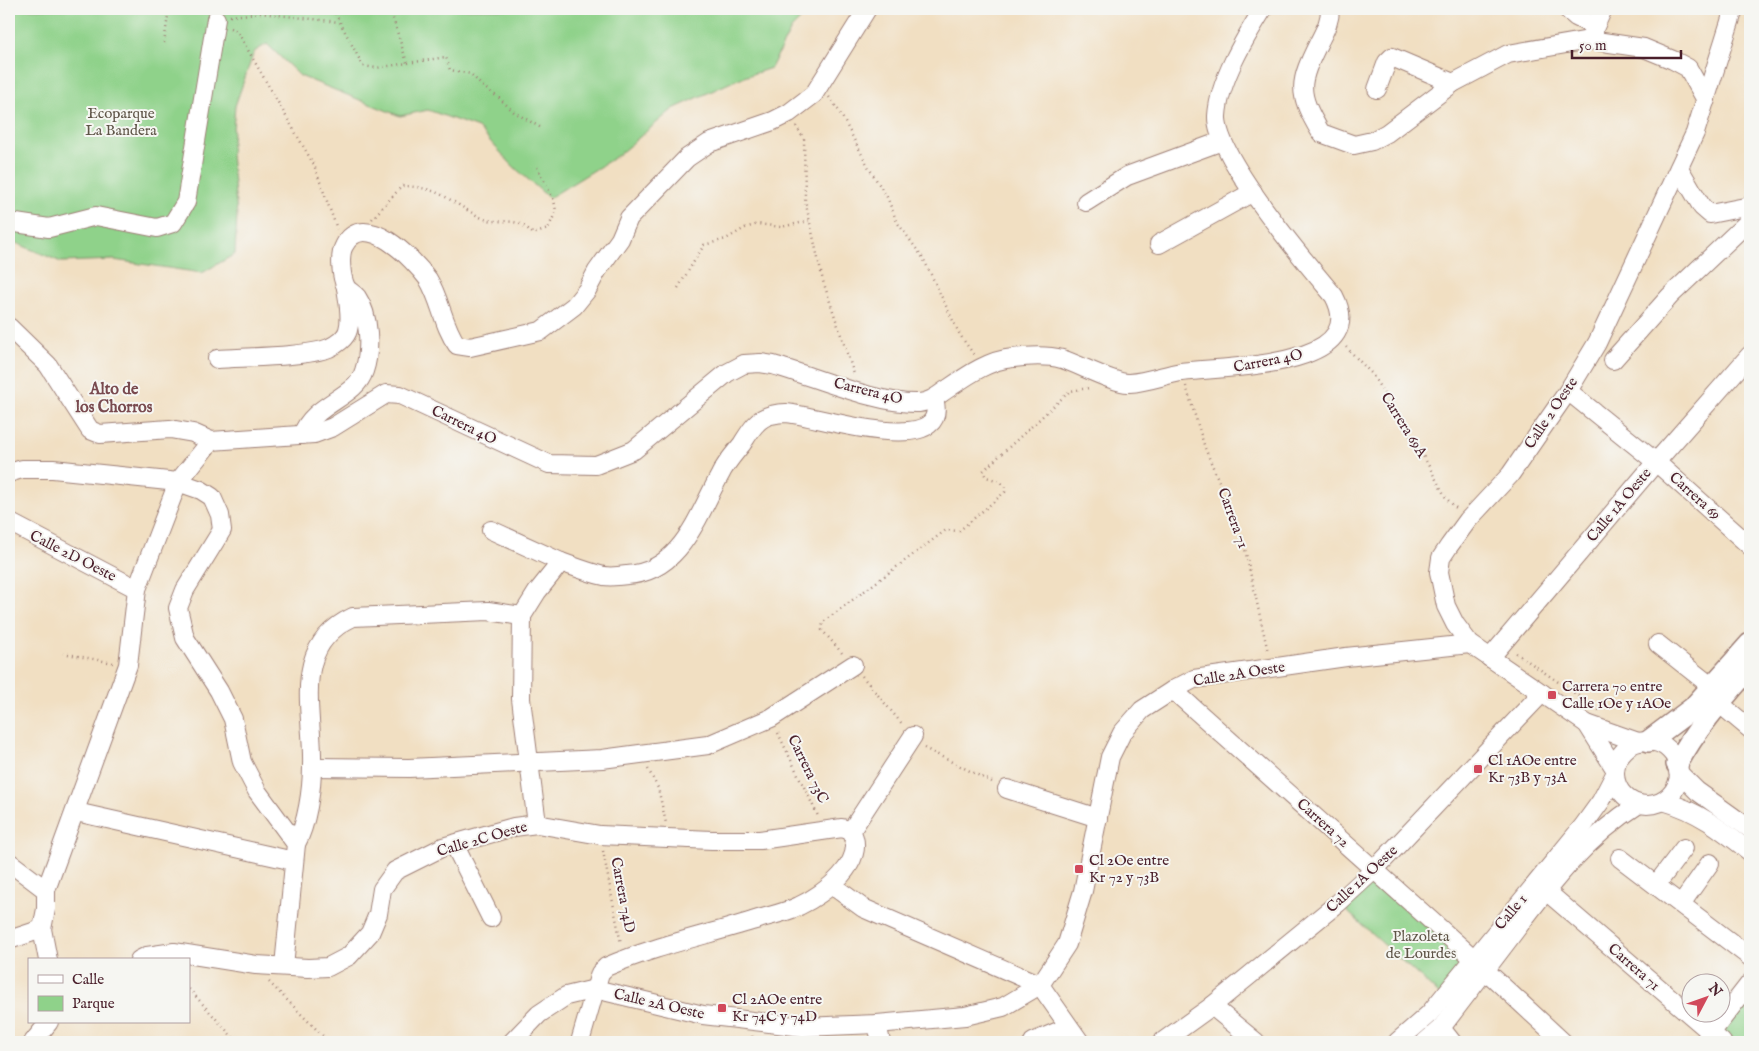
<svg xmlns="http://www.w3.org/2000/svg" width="1759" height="1051" viewBox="0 0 1759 1051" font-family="'IM FELL English',serif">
  <rect width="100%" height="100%" fill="#f6f6f2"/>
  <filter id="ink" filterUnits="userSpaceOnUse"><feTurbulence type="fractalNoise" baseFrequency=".02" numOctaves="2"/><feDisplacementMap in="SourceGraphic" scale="10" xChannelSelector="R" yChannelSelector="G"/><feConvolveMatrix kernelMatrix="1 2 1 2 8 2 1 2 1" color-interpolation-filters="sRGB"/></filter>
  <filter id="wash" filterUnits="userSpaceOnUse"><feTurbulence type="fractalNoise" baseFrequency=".0096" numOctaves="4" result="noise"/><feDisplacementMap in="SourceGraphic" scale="20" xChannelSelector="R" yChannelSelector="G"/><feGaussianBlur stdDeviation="1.12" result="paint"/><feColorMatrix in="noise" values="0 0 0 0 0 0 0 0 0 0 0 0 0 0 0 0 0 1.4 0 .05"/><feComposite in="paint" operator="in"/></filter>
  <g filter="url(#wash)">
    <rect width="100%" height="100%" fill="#f1dfc2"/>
    <g fill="#8fd28a" stroke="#6c785a">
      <path d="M9,9h802l-20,20 -20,39 -33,11 -65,30 -56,47 -68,42 -36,-32 -35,-38 -50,-18 -28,6 -100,-40 -33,-32 -13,8 -19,54 -4,48 6,61 -2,39 -33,19 -88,-13 -53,2 -52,-22z"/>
      <path d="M1375,869l98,89 -31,39 -104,-94z"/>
      <path d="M1750,983v59h-28l-11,-9z"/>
    </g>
  </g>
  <g filter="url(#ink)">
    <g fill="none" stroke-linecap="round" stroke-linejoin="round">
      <g stroke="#9e7f76" stroke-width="20">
        <g id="minor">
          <path d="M1330,9c0,13 -5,21 -11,33 -20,41 -23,49 2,91l33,12 18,-4 15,-8 66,-50 55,-29 81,-14 55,8 29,12 15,8 18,32"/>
          <path d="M1567,9l9,8 18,9"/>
          <path d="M1589,40l14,-31"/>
          <path d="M1377,89l10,-27 5,-5 61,26"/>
          <path d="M1679,168l23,39 8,7 40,-8"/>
          <path d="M1086,202l41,-26 95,-35"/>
          <path d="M9,222l40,6 47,-12 61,12 16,-5 13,-21 30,-183"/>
          <path d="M1159,244l94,-52"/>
          <path d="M9,327l39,38 42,65 10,4 70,-5 23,4 18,8"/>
          <path d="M217,359c27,-2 89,-2 112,-11 7,-3 17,-10 19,-18 4,-13 0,-29 -2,-42"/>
          <path d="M1613,360l57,-64 80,-76"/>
          <path d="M1568,391l88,71 94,84"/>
          <path d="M302,435c11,-32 54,-37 62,-64 7,-20 6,-55 -7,-74 -3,-4 -9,-6 -11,-10 -5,-10 -7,-32 -2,-41 20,-39 70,14 84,33 13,21 15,47 29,66l13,2 71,-16 33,-25 13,-16 10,-19 23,-32 9,-21 58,-60 22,-15 64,-22 16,-8 25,-19 53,-85"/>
          <path d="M211,441l103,-7 19,-7 53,-33 14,1 149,69 47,1 38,-15 93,-77 17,-9 16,-1 13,2c40,11 106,40 146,38 13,-1 20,-9 30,-15 19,-13 40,-28 64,-30 16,-2 34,-3 49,1 16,5 54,25 67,24 18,-1 35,-8 52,-11 40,-6 192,-2 153,-76 -28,-33 -119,-140 -117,-180 2,-35 28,-78 46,-107"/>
          <path d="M9,473l13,-4h31l125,13 23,8 11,7 8,18 2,15 -37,60 -7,18 7,30 34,53 14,28 9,43 15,29 39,53 -12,122"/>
          <path d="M9,522l128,67"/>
          <path d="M491,530l70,32"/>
          <path d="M1658,644l53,42"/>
          <path d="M1490,658l166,-196 94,-107"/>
          <path d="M1173,690l300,268"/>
          <path d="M1719,703l31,26"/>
          <path d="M1587,724l28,45"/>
          <circle cx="1647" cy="773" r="32"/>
          <path d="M1638,742l-51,-18 -117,-80 -15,-20 -9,-18 -7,-34 2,-14 8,-12 19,-26 42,-45 58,-84 29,-48 98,-210 38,-121"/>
          <path d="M312,767l97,1 193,-9 106,-14 63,-27 82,-53"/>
          <path d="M1678,772l19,19 53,38"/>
          <path d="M1007,789l91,29"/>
          <path d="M1663,801c35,10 58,28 87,51"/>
          <path d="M76,812l218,49"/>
          <path d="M537,824l-16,-125 1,-83 15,-24 24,-30c14,5 29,11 43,14 7,1 16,0 23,-1 54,-3 71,-60 93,-100 5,-11 14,-21 22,-31 7,-11 15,-26 29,-29 4,-1 10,-2 15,-2 26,1 167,49 148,-14"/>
          <path d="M851,831l62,-95"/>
          <path d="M296,844c11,-20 16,-55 16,-78 2,-55 -23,-119 41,-149l135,-6 34,5"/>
          <path d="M454,844l37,74"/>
          <path d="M1620,858l130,99"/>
          <path d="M9,862l37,28"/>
          <path d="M1656,885l28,-37"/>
          <path d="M833,886l30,22 177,77"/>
          <path d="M1546,891l176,151"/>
          <path d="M1681,904l29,-41"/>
          <path d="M9,940l33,-11"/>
          <path d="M48,960l-6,-31 4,-20v-19l82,-225 9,-76 41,-107 33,-41"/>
          <path d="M139,960l8,-4 27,-4 82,13 52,3 20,-1 21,-11 21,-23 8,-19 4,-25 13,-18 48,-24 71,-20 23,-3 63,11 112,5h48l82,-12 9,3c18,30 -28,64 -52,75 -14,7 -32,10 -47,15 -49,15 -100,26 -146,46l-6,6 -20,69"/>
          <path d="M1485,970l78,72"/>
          <path d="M1040,985l40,57"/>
          <path d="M1212,1006l44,36"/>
          <path d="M877,1024l4,18"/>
          <path d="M1441,1028l11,14"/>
          <path d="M33,1042l16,-20"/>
          <path d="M512,1042l27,-28 27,-18 29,-7 108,26 100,12 74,-3 88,-8 38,-9 37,-22 27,-41 16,-53 27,-134 12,-24 20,-23 31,-20 21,-11 152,-22 124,-13"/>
          <path d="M1033,1042l35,-15"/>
          <path d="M1162,1042l50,-36 126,-103 37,-34 167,-176"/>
          <path d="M1397,1042l32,-28 154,-188 18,-25 14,-27"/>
          <path d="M1425,1042l16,-14c25,-33 50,-65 74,-97 36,-48 73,-95 124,-127"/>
          <path d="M1704,1042l46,-59"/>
        </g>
      </g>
      <g stroke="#9e7f76" stroke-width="24">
        <g id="major">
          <path d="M1649,741l44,-33 57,-64"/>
          <path d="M1677,764c19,-36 46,-66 73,-97"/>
        </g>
      </g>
      <g stroke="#9e7f76" stroke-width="2.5" stroke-dasharray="1 4" stroke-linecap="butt">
        <path d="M333,9l30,57 13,2 70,-11 4,13 21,4 11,12 17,12 15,14 29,17"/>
        <path d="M390,9l17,54"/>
        <path d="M230,16l30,-3 79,9"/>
        <path d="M230,28l7,3 77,134 23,64"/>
        <path d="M164,43l5,-34"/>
        <path d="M829,97l10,14 30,57 18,29 10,25 26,36 37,77 14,20"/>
        <path d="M796,126l8,13 1,61 18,81 31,93"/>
        <path d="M372,219l30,-33c39,1 46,15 78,31 19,10 35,-4 53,17l15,-5 8,-18 -2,-11 -17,-33"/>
        <path d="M678,288l26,-43 22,-6 19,-11 13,-4 23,3 28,-6"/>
        <path d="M1346,347l26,27 25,42 28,43 21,39 12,12"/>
        <path d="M1186,386l19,62 37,88 26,116"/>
        <path d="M63,653l50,10"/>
        <path d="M842,653l-20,-23 1,-8 123,-92 13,1 46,-39v-6l-6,-5 -13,-4 -3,-6 87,-80 19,-3"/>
        <path d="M1516,653l86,59"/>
        <path d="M862,676l41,49"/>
        <path d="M778,733l40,83"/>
        <path d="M924,748l68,34"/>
        <path d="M648,769l10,19 8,35"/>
        <path d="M603,851l18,93"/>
        <path d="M269,982l60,60"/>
        <path d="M189,989l48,53"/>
        <path d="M752,1036l1,6"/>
      </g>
      <use href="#minor" stroke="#fff" stroke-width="18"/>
      <use href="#major" stroke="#fff" stroke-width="21"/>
    </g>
  </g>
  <g fill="#d1495b" stroke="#f6f6f2" stroke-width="2">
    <rect x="1547" y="690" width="10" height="10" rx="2.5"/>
    <rect x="1473" y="764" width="10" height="10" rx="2.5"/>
    <rect x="1074" y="864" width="10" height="10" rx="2.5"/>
    <rect x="717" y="1003" width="10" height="10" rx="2.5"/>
  </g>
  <g text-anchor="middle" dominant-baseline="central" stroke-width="4" stroke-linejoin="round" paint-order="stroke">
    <g font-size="15" fill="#5f5548" stroke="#f6f6f2">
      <text x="121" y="113">Ecoparque<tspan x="121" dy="17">La Bandera</tspan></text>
      <text x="1421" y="936">Plazoleta<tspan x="1421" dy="17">de Lourdes</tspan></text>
    </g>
    <g font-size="15" fill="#4a1f2b" stroke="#f6f6f2">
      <text transform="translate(1268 361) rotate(-11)">Carrera 4O</text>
      <text transform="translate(868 391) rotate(14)">Carrera 4O</text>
      <text transform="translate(1551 413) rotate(-56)">Calle 2 Oeste</text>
      <text transform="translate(464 425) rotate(26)">Carrera 4O</text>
      <text transform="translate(1404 425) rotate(58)">Carrera 69A</text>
      <text transform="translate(1695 496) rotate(42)">Carrera 69</text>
      <text transform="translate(1619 505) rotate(-50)">Calle 1A Oeste</text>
      <text transform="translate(1233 518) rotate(70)">Carrera 71</text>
      <text transform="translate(73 556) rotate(27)">Calle 2D Oeste</text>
      <text transform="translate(1239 674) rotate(-9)">Calle 2A Oeste</text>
      <text transform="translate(808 769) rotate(64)">Carrera 73C</text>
      <text transform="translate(1323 823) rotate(42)">Carrera 72</text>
      <text transform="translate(482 839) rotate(-16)">Calle 2C Oeste</text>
      <text transform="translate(1362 879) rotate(-43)">Calle 1A Oeste</text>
      <text transform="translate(623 895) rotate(79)">Carrera 74D</text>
      <text transform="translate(1511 912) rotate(-50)">Calle 1</text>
      <text transform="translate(1634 967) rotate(41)">Carrera 71</text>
      <text transform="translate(659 1004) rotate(13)">Calle 2A Oeste</text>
    </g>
    <g font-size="15" fill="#4a1f2b" stroke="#f6f6f2" text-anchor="start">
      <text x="1562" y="686">Carrera 70 entre<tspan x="1562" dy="17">Calle 1Oe y 1AOe</tspan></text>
      <text x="1488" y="760">Cl 1AOe entre<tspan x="1488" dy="17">Kr 73B y 73A</tspan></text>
      <text x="1089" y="860">Cl 2Oe entre<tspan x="1089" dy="17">Kr 72 y 73B</tspan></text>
      <text x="732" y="999">Cl 2AOe entre<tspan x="732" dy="17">Kr 74C y 74D</tspan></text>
    </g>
    <g font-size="16" font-weight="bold" fill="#794a4f" stroke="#f6f6f2">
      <text x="114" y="390">Alto de<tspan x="114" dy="18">los Chorros</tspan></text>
    </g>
  </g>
  <rect width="1759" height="1051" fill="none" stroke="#f6f6f2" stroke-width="30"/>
  <rect x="28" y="958" width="162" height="65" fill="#f6f6f2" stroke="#b1a0a2"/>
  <rect x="38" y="975" width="25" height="8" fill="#ffffff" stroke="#b1a0a2"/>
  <text x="72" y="984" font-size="15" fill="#4a1f2b">Calle</text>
  <rect x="38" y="996" width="25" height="15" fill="#8fd28a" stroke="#b1a0a2"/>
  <text x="72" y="1008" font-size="15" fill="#4a1f2b">Parque</text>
  <g transform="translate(1706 998) rotate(49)"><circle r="24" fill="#f6f6f2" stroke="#b1a0a2"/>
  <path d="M0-4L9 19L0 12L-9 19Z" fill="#d1495b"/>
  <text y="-8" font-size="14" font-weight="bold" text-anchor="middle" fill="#4a1f2b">N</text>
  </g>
  <path d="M1572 50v8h109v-8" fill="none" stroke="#4a1f2b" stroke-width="2.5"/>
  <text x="1579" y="50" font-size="15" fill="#4a1f2b" stroke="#f6f6f2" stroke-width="4" paint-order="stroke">50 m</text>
</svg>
